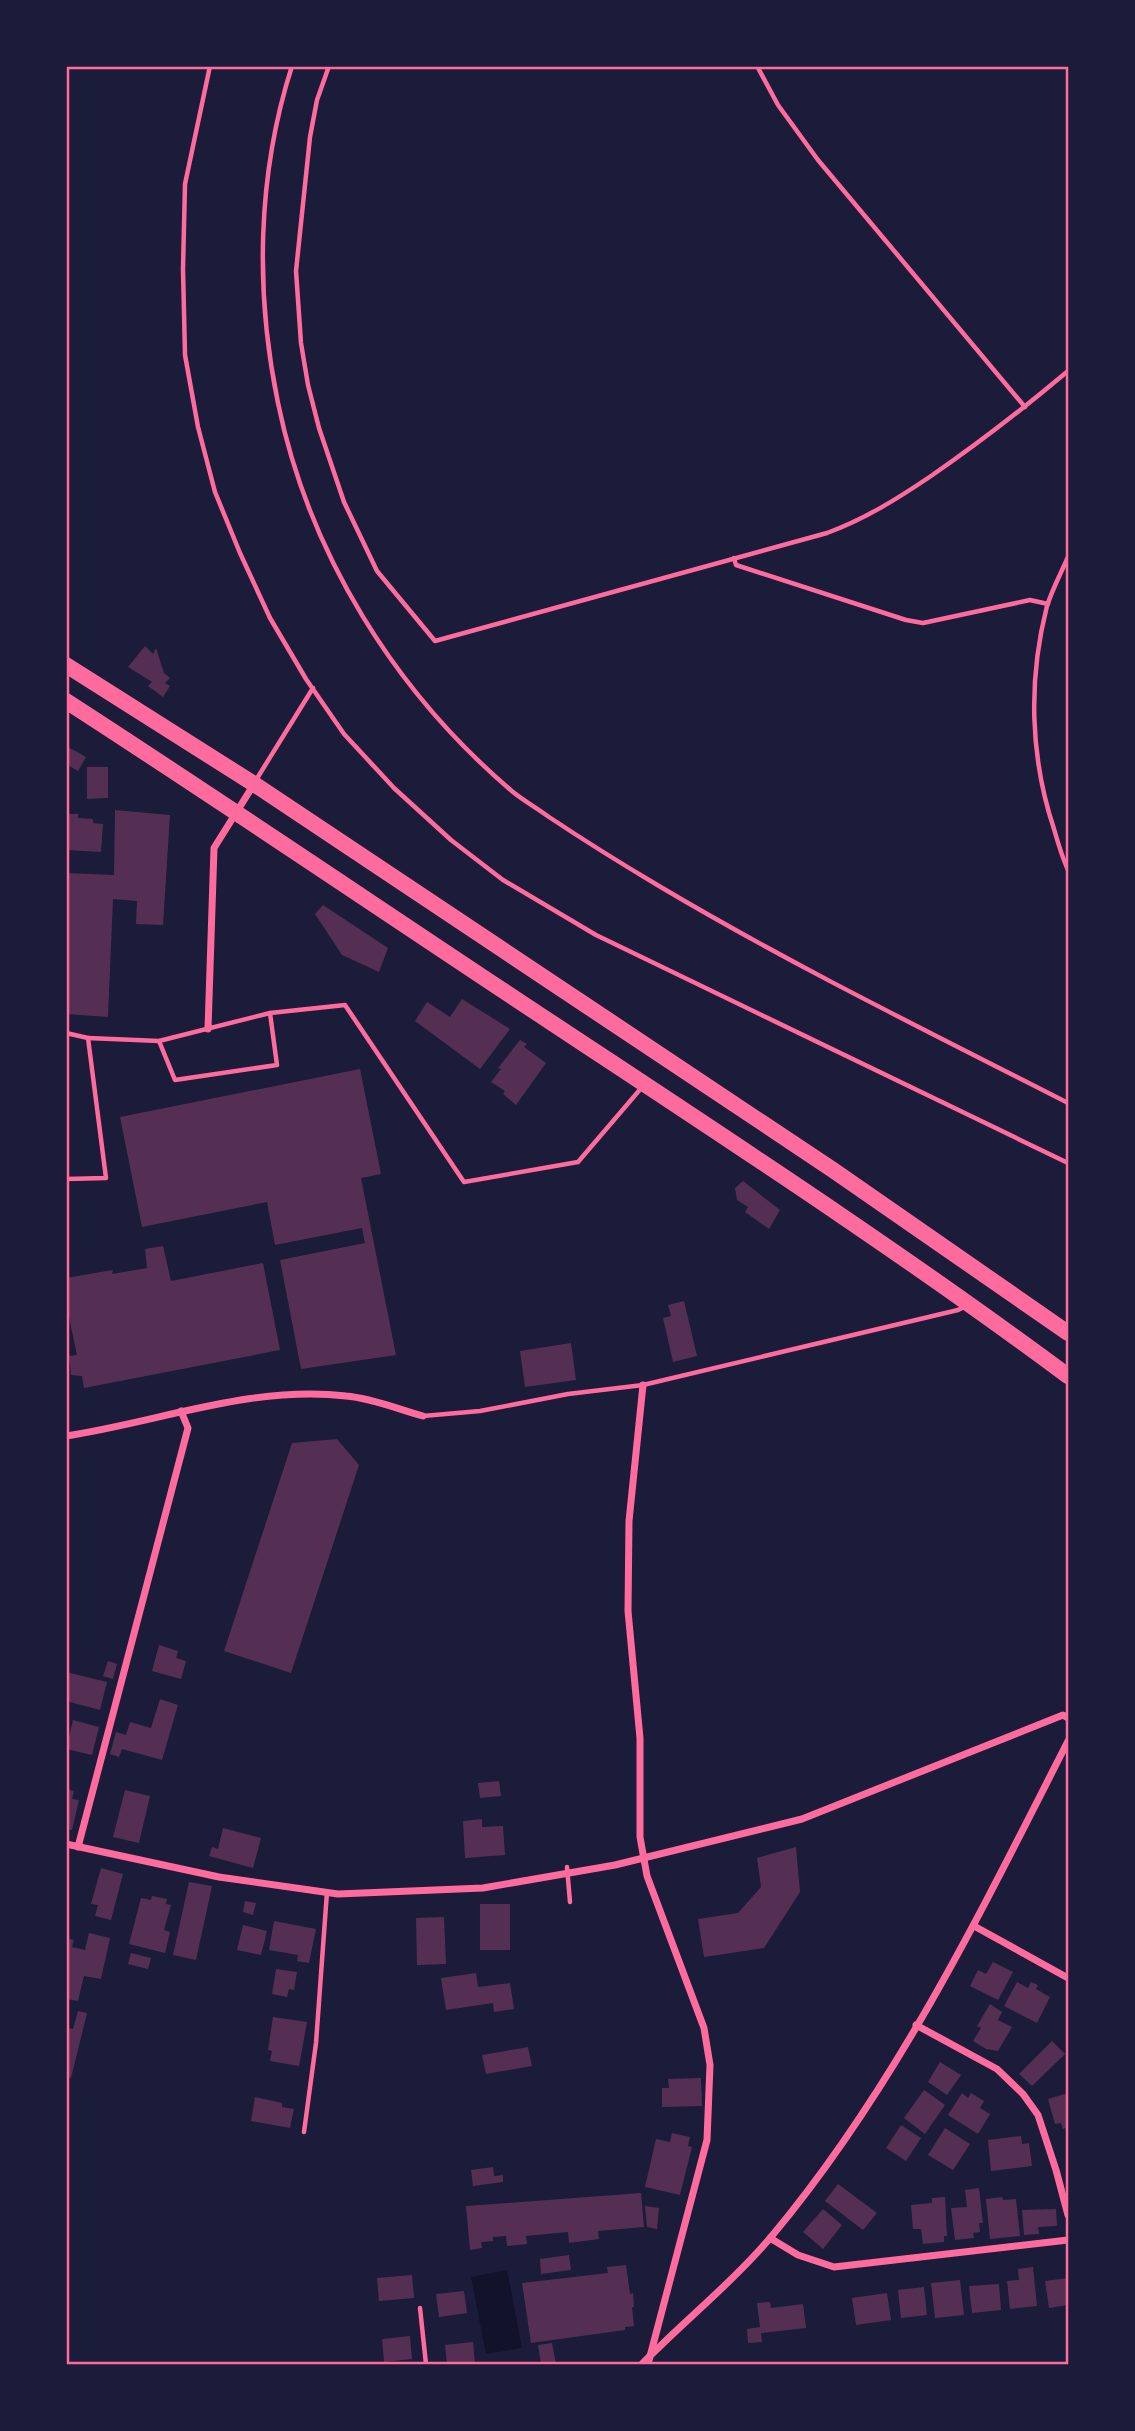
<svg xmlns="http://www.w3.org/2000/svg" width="1135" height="2431" viewBox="0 0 1135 2431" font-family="Lato,sans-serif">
  <rect width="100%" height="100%" fill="#1b1b3a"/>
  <path fill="#12122b" d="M507,2270l15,78 -36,6 -15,-77z"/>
  <g fill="#542f53">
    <path d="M145,646l8,8 3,-6 8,25 6,5 -5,5 5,3 -7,11 -15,-11 4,-4 -24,-15z"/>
    <path d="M66,746l20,11 -8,14 -12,-7z"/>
    <path d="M87,767h21v31l-21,1z"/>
    <path d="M115,810l55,5 -7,110 -27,-1 1,-23 -24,-2 -5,118 -42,-3v-141l48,2z"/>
    <path d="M66,814h12v4l15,1v4l10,1 -2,28 -35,-2z"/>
    <path d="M323,905l65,43 -9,24 -37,-17 -27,-41z"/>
    <path d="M462,999l48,30 -30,40 -65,-48 12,-19 23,15z"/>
    <path d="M520,1040l7,4 -3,3 22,16 -30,42 -13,-11 2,-3 -14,-9 10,-13 -3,-1z"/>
    <path d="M360,1069l21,105 -20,4 35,177 -95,14 -21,-109 85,-17 -3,-15 -87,17 -8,-43 -125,25 -22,-110z"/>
    <path d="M743,1181l37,29 -11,19 -24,-17 3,-5 -11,-7 -2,-12z"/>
    <path d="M163,1246l8,35 92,-18 17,87 -196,38 -2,-12 -11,-1 -2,-19 8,-1 -11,-52v-25l47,-8 -1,4 35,-6 -2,-19z"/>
    <path d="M684,1301l13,55 -24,6 -10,-44 8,-2 -3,-11z"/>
    <path d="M571,1343l5,37 -51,7 -5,-36z"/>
    <path d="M337,1439l22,26 -68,208 -67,-22 68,-208z"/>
    <path d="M159,1645l19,6 -2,7 10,3 -5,18 -29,-8z"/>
    <path d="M108,1661l9,3 -4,15 -10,-3z"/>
    <path d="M66,1672l41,10 -7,28 -34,-9z"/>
    <path d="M160,1699l18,6 -16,55 -40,-11 -3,8 -9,-3 6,-22 10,3 4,-13 21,6z"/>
    <path d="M73,1720l26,7 -7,28 -26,-6z"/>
    <path d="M499,1781l2,15 -21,2 -2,-15z"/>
    <path d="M66,1789l8,2 -2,8 7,1 -7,30 -6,-1z"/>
    <path d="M125,1790l25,6 -11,47 -26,-6z"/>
    <path d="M482,1819v8l21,-1 2,29 -40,3 -2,-37z"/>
    <path d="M223,1828l38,10 -8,30 -44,-12 3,-9 6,2z"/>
    <path d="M796,1847l4,45 -36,56 -60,9 -6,-38 40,-6 23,-26 -4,-29z"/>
    <path d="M101,1868l22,6 -12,46 -16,-4 3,-11 -7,-1z"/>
    <path d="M189,1882l23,4 -16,74 -23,-5z"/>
    <path d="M152,1896l15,3 -1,5 5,1 -7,25 6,2 -5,21 -36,-9 12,-46 10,2z"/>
    <path d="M245,1901l11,2 -3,12 -10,-3z"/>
    <rect x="480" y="1904" width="30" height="46"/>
    <path d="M444,1917l2,47 -29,1 -1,-47z"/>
    <path d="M274,1921l42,8 -7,34 -12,-2 1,-6 -29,-5z"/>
    <path d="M243,1925l24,6 -6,24 -24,-5z"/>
    <path d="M89,1933l21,5 -9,41 -17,-3 -6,25 -12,-2v-61l8,2 -2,7 13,3z"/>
    <path d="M131,1953l20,5 -3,11 -20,-5z"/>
    <path d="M993,1962l20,10 -15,28 -28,-14 8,-16 8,4z"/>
    <path d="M276,1969l21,3 -3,18 -5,-1 -2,8 -15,-3z"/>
    <path d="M476,1973l2,14 32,-4 4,26 -20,3 -1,-9 -47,7 -5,-32z"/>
    <path d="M1017,1982l11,6 3,-6 7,3 -2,4 14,8 -13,26 -33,-17z"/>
    <path d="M990,2004l12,8 -4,8 14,7 -14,24 -12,-2 -13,-8 8,-13 -4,-2z"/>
    <path d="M78,2011l9,2 -16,65 -5,-1v-50l7,2z"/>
    <path d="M273,2017l34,5 -8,44 -29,-5 2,-10 -4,-1z"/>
    <path d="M1052,2041l13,13 -33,32 -13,-12z"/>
    <path d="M528,2047l4,19 -46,8 -4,-19z"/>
    <path d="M940,2062l21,13 -14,20 -19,-13z"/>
    <path d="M701,2078l1,28 -40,1v-19h7l-1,-9z"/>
    <path d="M924,2090l21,15 -20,29 -21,-16z"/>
    <path d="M962,2093l6,5 3,-5 13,8 -4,7 10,6 -12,20 -30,-19z"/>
    <path d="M1068,2093v34l-5,2 -2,-6 -6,1 -7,-25z"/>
    <path d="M255,2097l27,6v4l12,2 -4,19 -39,-7z"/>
    <path d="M901,2125l20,13 -15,23 -20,-13z"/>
    <path d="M945,2128l25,16 -17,26 -25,-15z"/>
    <path d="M672,2133l18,4 -2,9 4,1 -12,48 -35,-8 11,-48 14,3z"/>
    <path d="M1021,2136l1,8 7,-1 3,23 -41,5 -3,-31z"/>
    <path d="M493,2167l1,9 9,-1v7l-30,4 -2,-16z"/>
    <path d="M838,2184l39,29 -14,17 -38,-29z"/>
    <path d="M979,2188l4,35h-4l1,9 -7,1 1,5 -19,2 -4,-32 16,-1 -2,-17z"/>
    <path d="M641,2193l3,34 -46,4 1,8 -30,4 -1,-11 -42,4 1,8 -20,2 -1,-10 -13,1v4l-12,1 1,6 -12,2 -4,-44z"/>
    <path d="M945,2197l2,39h-3v6l-21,2 -2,-15h-8l-2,-24 21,-2v-5z"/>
    <path d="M1002,2197l1,3 13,-1 4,37 -30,3 -4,-40z"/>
    <path d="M645,2206l14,2 -2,21 -10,-2z"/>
    <path d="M823,2209l19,16 -19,24 -20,-17z"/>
    <path d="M1056,2209l1,17 -19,1 1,7 -15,1 -2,-25z"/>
    <path d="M569,2255l2,15 -30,4 -1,-15z"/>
    <path d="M626,2265l4,29 3,-1 1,14h-2l2,19 -9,1v3l-94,13 -9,-60 86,-10 -1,-6z"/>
    <path d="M1033,2267l4,39 -27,3 -3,-28 12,-1 -1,-11z"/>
    <path d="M412,2275l2,23 -35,3 -2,-23z"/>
    <path d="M1068,2278v27l-19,3 -4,-27z"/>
    <path d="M960,2280l4,35 -29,3 -4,-35z"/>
    <path d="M999,2284l2,26 -29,3 -3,-27z"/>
    <path d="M924,2287l3,28 -26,3 -3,-28z"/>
    <path d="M464,2291l3,22 -28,4 -3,-23z"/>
    <path d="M887,2293l4,27 -35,5 -4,-27z"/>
    <path d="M770,2302l1,6 32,-4 3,24 -45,5 1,9 -14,1 -1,-14 13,-2 -3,-24z"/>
    <path d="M410,2336l2,23 -28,3 -2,-23z"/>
    <path d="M473,2342l2,22h-28l-2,-19z"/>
    <path d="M552,2343l4,21h-15l-3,-19z"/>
  </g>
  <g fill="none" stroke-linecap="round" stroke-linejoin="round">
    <g stroke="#ff6b9d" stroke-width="4.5">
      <path d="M210,66l-25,118 -2,85 2,86 13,72 17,65 25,61 30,65 36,61 38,55 50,54 57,52 52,40 93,55 472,228"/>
      <path d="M292,66c-35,109 -37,226 -14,337 31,151 117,289 235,389 11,9 24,16 36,25 36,24 73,47 110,69 133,79 272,147 409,217"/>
      <path d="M329,66l-12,34 -7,37 -14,134 5,72 7,42 11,43 25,74 33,69 58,70 392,-108c38,-14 70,-34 104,-57 48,-33 93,-68 137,-105"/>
      <path d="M757,66l21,39 40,55 207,247"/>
      <path d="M1068,557c-7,16 -16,33 -21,49 -19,74 -17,151 7,223 4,14 8,28 14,41"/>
      <path d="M734,558l2,7 170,55 17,3 107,-23 18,4"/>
      <path d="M256,780l57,-92"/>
      <path d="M66,1033l22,5 18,140 -40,1"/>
      <path d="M88,1038l71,3 111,-28 75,-8 119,177 114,-20 65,-76"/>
      <path d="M159,1041l16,39 102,-15 -7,-52"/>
      <path d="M423,1416l57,-5 88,-17 75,-9 315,-75 6,-3"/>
      <path d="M567,1867l3,35"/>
      <path d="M304,2132l12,-89 11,-151"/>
      <path d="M420,2308l6,56"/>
    </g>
    <g stroke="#ff6b9d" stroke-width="7">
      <path d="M208,1029l6,-181 40,-64"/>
      <path d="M643,1385l-14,136 -1,90 12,127v99l7,39 57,152 6,37 -3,75 -59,224"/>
      <path d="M66,1436c93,-14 185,-51 280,-40 25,2 52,13 77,20"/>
      <path d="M66,1844l153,33 119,17 145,-6 132,-23 187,-46 261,-104 5,3"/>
      <path d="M78,1847l110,-419 -7,-17"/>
      <path d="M974,1926l94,52"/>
      <path d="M916,2025l81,44 26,25 15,21 18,55 12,45"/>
      <path d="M770,2238l28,17 36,12 234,-27"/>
      <path d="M642,2364c42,-43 90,-81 129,-127 124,-148 210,-325 297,-496"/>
    </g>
    <g stroke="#ff6b9d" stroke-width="16">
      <path d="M66,665l188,119 579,386 235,163"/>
      <path d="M66,701c164,106 324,215 486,322 174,115 349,229 516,353"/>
    </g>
  </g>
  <rect width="1135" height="2431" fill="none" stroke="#1b1b3a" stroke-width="136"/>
  <rect x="68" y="68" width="999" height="2295" fill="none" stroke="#ff6b9d" stroke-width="2.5"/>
</svg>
